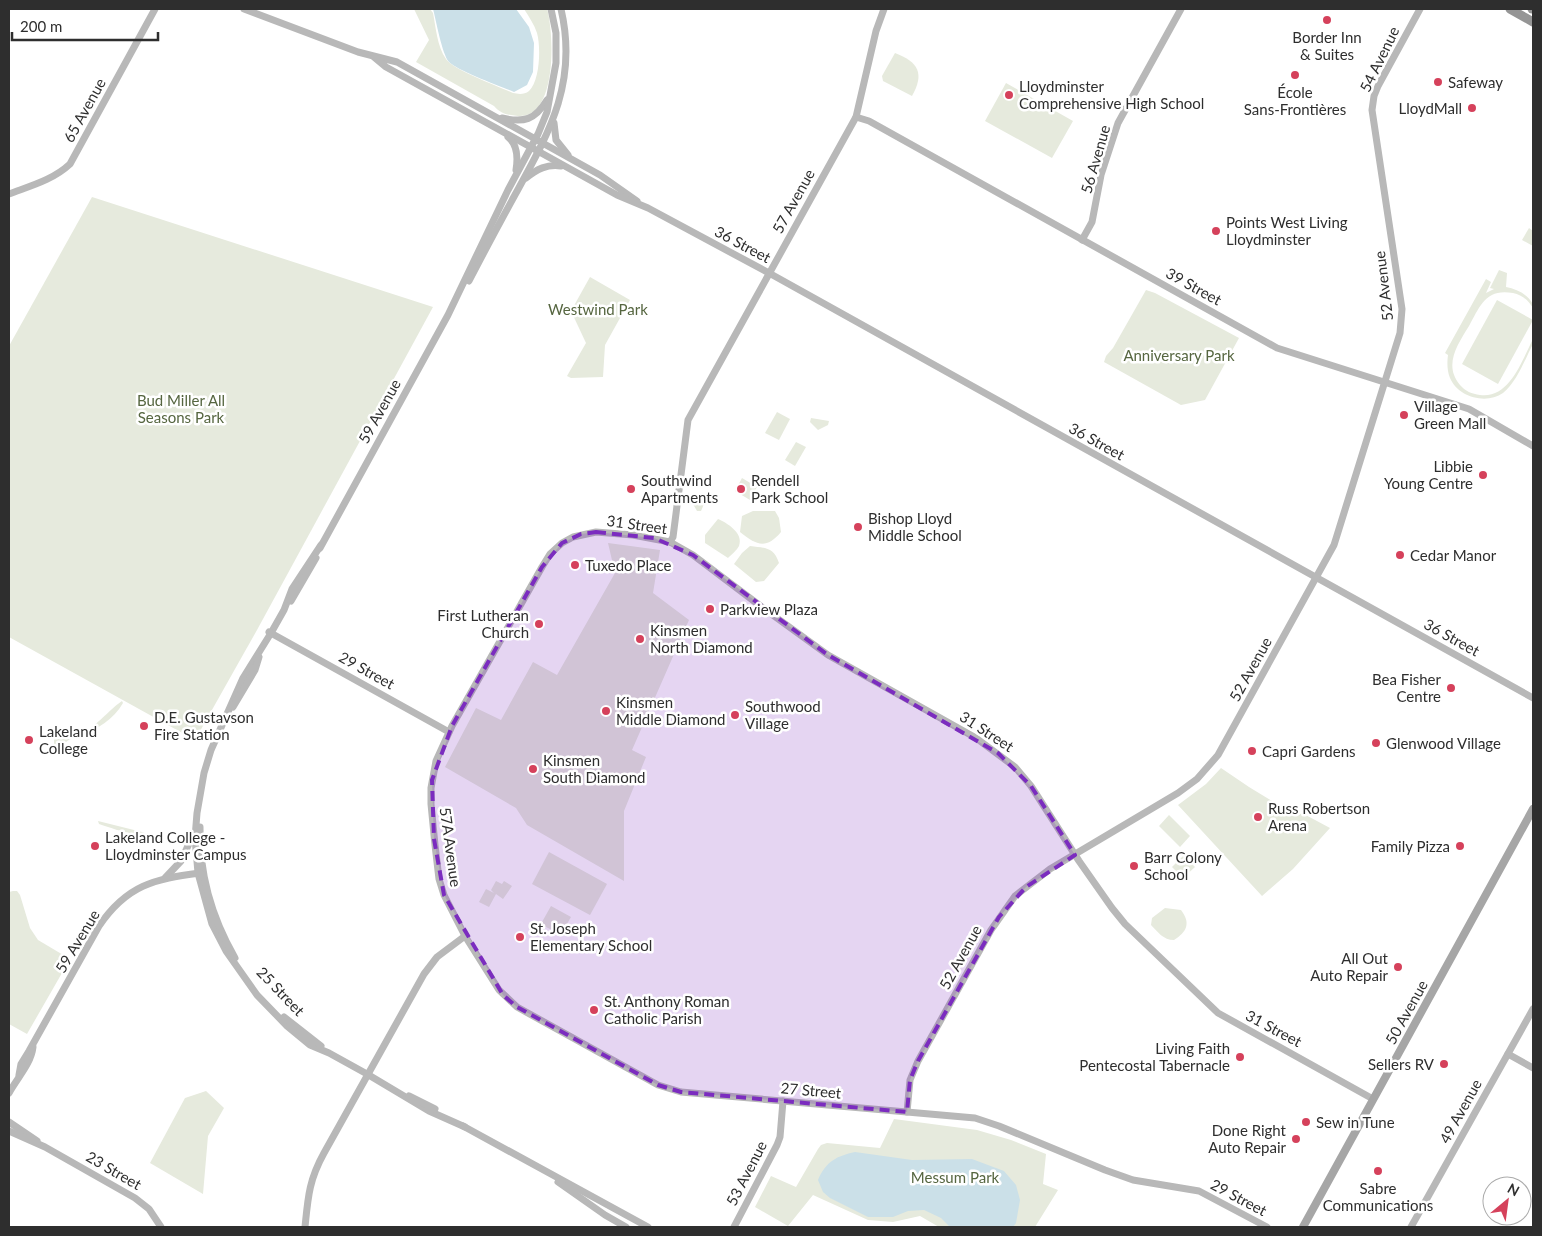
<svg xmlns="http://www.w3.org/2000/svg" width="1542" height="1236" viewBox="0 0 1542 1236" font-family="Lato,sans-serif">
  <rect width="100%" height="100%" fill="#fff"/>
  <g fill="#e6eadd">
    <path d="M414,9h16l3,4c3,15 4,33 13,46 7,11 54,28 67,34 5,1 11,2 16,-2 11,-10 12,-44 8,-58 -3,-9 -8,-16 -13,-24h23c7,23 11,110 -29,107 -10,-1 -17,-2 -24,-10l-78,-44 13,-22z"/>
    <path d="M895,53c23,9 30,20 17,43l-29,-15 -1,-5z"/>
    <path d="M1006,83l67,38 -21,37 -67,-37z"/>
    <path d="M92,197l341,110 -176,323 -62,110 -186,-103v-291z"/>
    <path d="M1529,228l4,3v15l-11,-6z"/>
    <path d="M1499,270l8,3 -1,14c11,2 21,7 27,17v4c-5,-8 -11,-13 -20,-15 -27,-5 -33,13 -44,33 -11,18 -26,39 -9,59 5,6 12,9 20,10 30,4 42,-35 53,-56v5c-8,15 -16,38 -30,49 -17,12 -45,4 -53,-15 -3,-7 -3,-16 -2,-23l-3,-2 41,-74 5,3 -5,11 8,-4 -4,-1z"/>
    <path d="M590,277l40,23 -25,45 -2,32 -32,1 -4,-2 19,-33 -15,-32z"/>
    <path d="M1146,290l9,3 84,45 -34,62 -24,5 -77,-43 2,-6 7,-8z"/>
    <path d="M1497,300l36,20 -35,64 -36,-20z"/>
    <path d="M777,412l13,7 -11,21 -14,-7z"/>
    <path d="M811,418l18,3 -1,4 -10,5 -8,-8z"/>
    <path d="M796,442l10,5 -11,19 -10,-6z"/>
    <path d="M742,478l15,9 -7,13 -15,-9z"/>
    <path d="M697,494l5,3 2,7 -3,7h-4l-4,-7z"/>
    <path d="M753,511h22l4,7 2,14c-15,18 -25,13 -41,0l2,-16z"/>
    <path d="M718,519c9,4 26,14 21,27 -2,4 -8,9 -11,12l-23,-15v-8z"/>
    <path d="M608,543l52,7 -7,43 36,27 -57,130 14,7 -22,54v70l-97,-56 -11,-17 -71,-41 31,-59 25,12 32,-58 24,13 58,-102z"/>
    <path d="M750,546c15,2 24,1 29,17l-15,18 -8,1 -22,-18 8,-11z"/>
    <path d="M122,701l1,2c-9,16 -26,26 -42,33 -6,2 -11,2 -15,6h-4l-5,4 -3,-1v-6h5l3,-4c24,7 42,-22 60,-34z"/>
    <path d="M1221,768l28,19 48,29 5,-3 28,15 -37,41 -31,27 -84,-91 28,-21z"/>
    <path d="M1169,815l21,21 -10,11 -21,-21z"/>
    <path d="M98,821l44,11 13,5c-14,1 -41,-8 -56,-13z"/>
    <path d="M549,852l58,32 -17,31 -58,-31z"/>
    <path d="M1184,855l11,12 -12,11 -11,-11z"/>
    <path d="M496,881l6,3 2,-3 8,5 -9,13 -7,-5 -7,13 -10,-5 7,-13 8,4 -3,-3z"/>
    <path d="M13,891h4l3,4 10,33 8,12 32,19 -43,75 -18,-10v-132z"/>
    <path d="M551,906l20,11 -7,12 -6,4 -14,-7 -2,-4z"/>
    <path d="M1165,908l16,2c10,13 6,22 -7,30 -11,0 -16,-8 -23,-15l1,-7z"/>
    <path d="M206,1091l18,17 -16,28 -5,58 -53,-31 35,-65z"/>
    <path d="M894,1119l83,11 34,10 35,14 -3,30 15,6 -23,37h-96l-19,-11 -27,6 -25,-2 -55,-25 -25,31 -33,-19 16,-31 25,11 22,-38 3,-4 6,-2 53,5z"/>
  </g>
  <g fill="#cbe0e8">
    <path d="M433,9h83l13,18 5,16 -1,29 -6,13 -13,7c-14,-6 -56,-21 -65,-30 -7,-8 -13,-42 -16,-53z"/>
    <path d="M855,1152l57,8 60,-1 32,12 12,14 4,15 -4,23 -3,4h-63l-9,-9 -17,-8 -16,1 -15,6h-25l-38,-19 -7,-6 -5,-12c8,-19 19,-24 37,-28z"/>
  </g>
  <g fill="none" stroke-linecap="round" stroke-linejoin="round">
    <g stroke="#b8b8b8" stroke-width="7">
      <path d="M244,9l114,43 39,10 203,113 37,26"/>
      <path d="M374,57l12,10 231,128 31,13 121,65 764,425"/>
      <path d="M856,117l13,4 408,227 192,61 64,37"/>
      <path d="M502,118c22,5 33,2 45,-18"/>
      <path d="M554,123l2,17 12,15"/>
      <path d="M508,137c10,8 10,21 8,33"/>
      <path d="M526,178c11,-9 21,-14 35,-12"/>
      <path d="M9,194c21,-8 44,-14 61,-30l85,-155"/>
      <path d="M1082,240l10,-18 9,-47 17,-52 63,-114"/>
      <path d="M469,281c15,-29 31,-59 47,-88 34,-62 62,-111 45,-184"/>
      <path d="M670,542l3,-5 15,-117 168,-303 20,-86 8,-22"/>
      <path d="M321,545l-29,44 -8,21 -13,23 -28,45 -32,72 -7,23 -7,40 -2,25 3,35 14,51 14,27 31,44 30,31 23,19 19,8 38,21 62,37 36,16"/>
      <path d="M320,548l128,-233 60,-125 30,-56 9,-22 9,-49v-30l-5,-24"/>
      <path d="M291,601l25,-43"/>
      <path d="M269,632l180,100"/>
      <path d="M233,707l22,-37 4,-13"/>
      <path d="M200,827c-1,46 12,91 35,131"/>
      <path d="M165,878l16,-17 12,-26"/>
      <path d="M284,1017l37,29"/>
      <path d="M1508,1054l25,14"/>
      <path d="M19,1075l2,-11 8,-13 70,-125c28,-41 55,-47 101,-53"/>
      <path d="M9,1093c8,-15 22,-29 24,-46"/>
      <path d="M409,1096l26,13"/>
      <path d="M907,1112l3,-32 8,-19 73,-131 24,-34 35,-27 128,-76 19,-14 21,-24 116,-210 66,-212 2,-24 -30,-199 2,-14 4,-10 42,-77"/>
      <path d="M9,1122l28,19"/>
      <path d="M463,1126l185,101"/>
      <path d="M9,1131l36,16 90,51 14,11 12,18"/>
      <path d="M558,1182l47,33 21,12"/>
      <path d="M305,1227c3,-30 4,-47 19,-74l100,-179 13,-17 28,-21"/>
      <path d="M734,1227l43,-82 3,-8 3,-36"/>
      <path d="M1267,1227l-68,-36 -66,-11 -28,-10 -106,-44 -24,-8 -294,-26 -23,-7 -141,-78 -18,-17 -34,-54 -21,-41 -5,-16 -4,-34 -4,-41v-16l5,-27 16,-35 90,-159 8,-13 12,-11 11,-6 23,-5 37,3 37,7 23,13 70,53 65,47 148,83 39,29 16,19 48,75 33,47 13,16 93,89 155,86"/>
      <path d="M1411,1227l122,-218"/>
    </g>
    <path stroke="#a6a6a6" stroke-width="8" d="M1303,1227l230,-418"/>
    <g stroke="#959595" stroke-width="9">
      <path d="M1510,9l23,13"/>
      <path d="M1532,9h1"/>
    </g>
  </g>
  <path fill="#7b2cbf" fill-opacity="0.2" stroke="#7b2cbf" stroke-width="4" stroke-dasharray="10 6" stroke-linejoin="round" d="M596,532l58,6 39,17 135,100 170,98 33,33 44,69 -49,32 -27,30 -81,144 -8,19 -3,32 -226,-20 -23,-7 -141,-78 -14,-12 -59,-100 -10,-56 -2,-59 20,-54 90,-159 20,-24 19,-9z"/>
  <g fill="#d5415b" stroke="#fff" stroke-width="2">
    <circle cx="1327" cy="20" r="5"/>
    <circle cx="1295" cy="75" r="5"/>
    <circle cx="1438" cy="82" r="5"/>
    <circle cx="1009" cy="95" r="5"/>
    <circle cx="1472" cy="108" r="5"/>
    <circle cx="1216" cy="231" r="5"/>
    <circle cx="1404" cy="415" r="5"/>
    <circle cx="1483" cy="475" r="5"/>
    <circle cx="631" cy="489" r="5"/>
    <circle cx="741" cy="489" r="5"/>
    <circle cx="858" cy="527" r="5"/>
    <circle cx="1400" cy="555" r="5"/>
    <circle cx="575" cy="565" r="5"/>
    <circle cx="710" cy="609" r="5"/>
    <circle cx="539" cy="624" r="5"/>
    <circle cx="640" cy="639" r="5"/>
    <circle cx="1451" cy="688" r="5"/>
    <circle cx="606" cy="711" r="5"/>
    <circle cx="735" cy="715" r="5"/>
    <circle cx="144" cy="726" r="5"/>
    <circle cx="29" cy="740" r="5"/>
    <circle cx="1376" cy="743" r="5"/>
    <circle cx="1252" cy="751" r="5"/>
    <circle cx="533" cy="769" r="5"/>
    <circle cx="1258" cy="817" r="5"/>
    <circle cx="95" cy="846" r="5"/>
    <circle cx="1460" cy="846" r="5"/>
    <circle cx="1134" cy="866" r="5"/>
    <circle cx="520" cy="937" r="5"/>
    <circle cx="1398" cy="967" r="5"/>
    <circle cx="594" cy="1010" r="5"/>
    <circle cx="1240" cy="1057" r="5"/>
    <circle cx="1444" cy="1064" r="5"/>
    <circle cx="1306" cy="1122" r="5"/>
    <circle cx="1296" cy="1139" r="5"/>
    <circle cx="1378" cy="1171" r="5"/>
  </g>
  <g text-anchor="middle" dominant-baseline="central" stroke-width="5" stroke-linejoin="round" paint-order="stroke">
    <g font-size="15" fill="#2e2e2e" stroke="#fff" text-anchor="start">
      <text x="1327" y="37" text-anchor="middle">Border Inn<tspan x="1327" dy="17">&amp; Suites</tspan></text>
      <text x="1448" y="82">Safeway</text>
      <text x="1019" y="86">Lloydminster<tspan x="1019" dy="17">Comprehensive High School</tspan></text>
      <text x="1295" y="92" text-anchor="middle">École<tspan x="1295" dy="17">Sans-Frontières</tspan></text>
      <text x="1462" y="108" text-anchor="end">LloydMall</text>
      <text x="1226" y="222">Points West Living<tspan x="1226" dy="17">Lloydminster</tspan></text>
      <text x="1414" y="406">Village<tspan x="1414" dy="17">Green Mall</tspan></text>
      <text x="1473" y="466" text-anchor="end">Libbie<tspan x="1473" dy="17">Young Centre</tspan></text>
      <text x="641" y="480">Southwind<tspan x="641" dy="17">Apartments</tspan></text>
      <text x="751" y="480">Rendell<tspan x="751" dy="17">Park School</tspan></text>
      <text x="868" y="518">Bishop Lloyd<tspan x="868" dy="17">Middle School</tspan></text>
      <text x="1410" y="555">Cedar Manor</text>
      <text x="585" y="565">Tuxedo Place</text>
      <text x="720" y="609">Parkview Plaza</text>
      <text x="529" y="615" text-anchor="end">First Lutheran<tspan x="529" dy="17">Church</tspan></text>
      <text x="650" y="630">Kinsmen<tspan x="650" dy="17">North Diamond</tspan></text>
      <text x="1441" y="679" text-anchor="end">Bea Fisher<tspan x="1441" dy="17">Centre</tspan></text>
      <text x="616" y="702">Kinsmen<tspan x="616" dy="17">Middle Diamond</tspan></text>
      <text x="745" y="706">Southwood<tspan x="745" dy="17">Village</tspan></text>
      <text x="154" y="717">D.E. Gustavson<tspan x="154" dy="17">Fire Station</tspan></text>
      <text x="39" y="731">Lakeland<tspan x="39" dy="17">College</tspan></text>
      <text x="1386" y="743">Glenwood Village</text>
      <text x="1262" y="751">Capri Gardens</text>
      <text x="543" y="760">Kinsmen<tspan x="543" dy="17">South Diamond</tspan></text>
      <text x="1268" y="808">Russ Robertson<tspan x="1268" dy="17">Arena</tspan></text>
      <text x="105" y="837">Lakeland College -<tspan x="105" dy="17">Lloydminster Campus</tspan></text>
      <text x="1450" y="846" text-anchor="end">Family Pizza</text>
      <text x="1144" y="857">Barr Colony<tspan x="1144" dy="17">School</tspan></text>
      <text x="530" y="928">St. Joseph<tspan x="530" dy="17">Elementary School</tspan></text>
      <text x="1388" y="958" text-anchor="end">All Out<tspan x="1388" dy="17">Auto Repair</tspan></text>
      <text x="604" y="1001">St. Anthony Roman<tspan x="604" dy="17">Catholic Parish</tspan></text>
      <text x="1230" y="1048" text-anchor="end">Living Faith<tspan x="1230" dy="17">Pentecostal Tabernacle</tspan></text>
      <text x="1434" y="1064" text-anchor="end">Sellers RV</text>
      <text x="1316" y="1122">Sew in Tune</text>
      <text x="1286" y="1130" text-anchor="end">Done Right<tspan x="1286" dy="17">Auto Repair</tspan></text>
      <text x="1378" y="1188" text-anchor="middle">Sabre<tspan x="1378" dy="17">Communications</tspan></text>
    </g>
    <g font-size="15" fill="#2e2e2e" stroke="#fff">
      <text transform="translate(1379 59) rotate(-64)">54 Avenue</text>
      <text transform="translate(84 110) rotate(-61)">65 Avenue</text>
      <text transform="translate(1095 159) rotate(-74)">56 Avenue</text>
      <text transform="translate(793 201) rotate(-61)">57 Avenue</text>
      <text transform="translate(743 244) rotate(28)">36 Street</text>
      <text transform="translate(1194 286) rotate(29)">39 Street</text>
      <text transform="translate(1383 286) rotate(-97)">52 Avenue</text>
      <text transform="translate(379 411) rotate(-61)">59 Avenue</text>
      <text transform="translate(1097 441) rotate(29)">36 Street</text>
      <text transform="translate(637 524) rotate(8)">31 Street</text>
      <text transform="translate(1452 637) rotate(29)">36 Street</text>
      <text transform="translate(1250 669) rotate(-61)">52 Avenue</text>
      <text transform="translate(367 670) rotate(29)">29 Street</text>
      <text transform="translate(987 731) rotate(33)">31 Street</text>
      <text transform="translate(451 847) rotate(82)">57A Avenue</text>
      <text transform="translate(77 941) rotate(-59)">59 Avenue</text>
      <text transform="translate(960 957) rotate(-61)">52 Avenue</text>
      <text transform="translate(281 991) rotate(46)">25 Street</text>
      <text transform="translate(1406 1012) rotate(-61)">50 Avenue</text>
      <text transform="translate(1274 1028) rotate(28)">31 Street</text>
      <text transform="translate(811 1090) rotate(5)">27 Street</text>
      <text transform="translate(1460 1111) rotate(-61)">49 Avenue</text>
      <text transform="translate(114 1170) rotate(30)">23 Street</text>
      <text transform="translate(746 1173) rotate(-63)">53 Avenue</text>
      <text transform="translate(1239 1197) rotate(28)">29 Street</text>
    </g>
    <g font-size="15" fill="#566640" stroke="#fff">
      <text x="598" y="309">Westwind Park</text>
      <text x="1179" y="355">Anniversary Park</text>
      <text x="181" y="400">Bud Miller All<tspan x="181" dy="17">Seasons Park</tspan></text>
      <text x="955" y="1177">Messum Park</text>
    </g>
  </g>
  <rect width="1542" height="1236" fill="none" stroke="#2e2e2e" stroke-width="20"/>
  <g transform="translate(1507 1201) rotate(29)"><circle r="24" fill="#ffffff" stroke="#ababab"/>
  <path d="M0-4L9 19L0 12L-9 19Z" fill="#d5415b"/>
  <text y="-8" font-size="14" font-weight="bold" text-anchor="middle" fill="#2e2e2e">N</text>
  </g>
  <path d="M12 32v8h146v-8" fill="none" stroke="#2e2e2e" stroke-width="2.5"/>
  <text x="20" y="32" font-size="15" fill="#2e2e2e" stroke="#ffffff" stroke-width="4" paint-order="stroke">200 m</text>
</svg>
